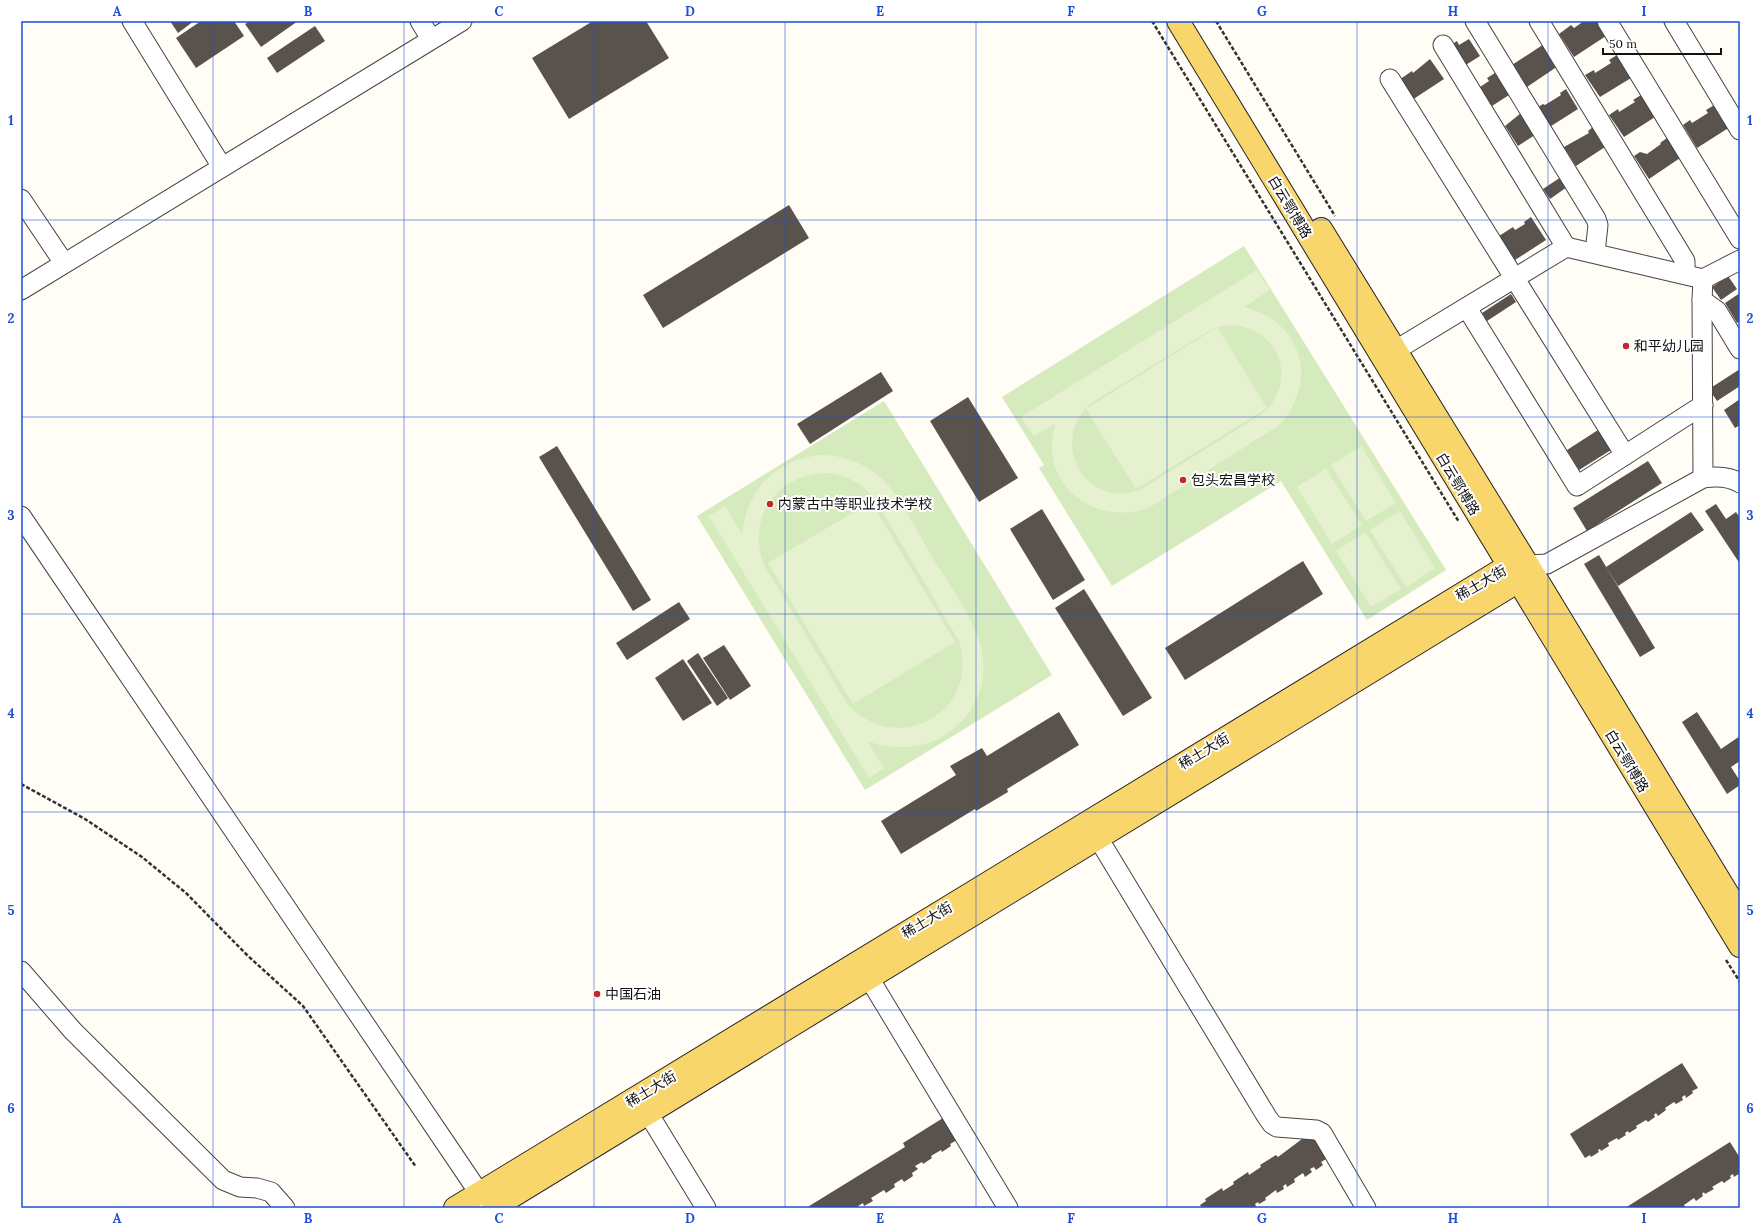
<svg xmlns="http://www.w3.org/2000/svg" width="1761" height="1229" viewBox="0 0 1761 1229" font-family="Lora,'Noto Sans SC',serif">
  <rect width="100%" height="100%" fill="#fffdf5"/>
  <g fill="#d5ebbd">
    <path d="M1244,246l202,324 -79,50 -86,-139 -169,105 -73,-118 5,-3 -42,-68z"/>
    <path d="M884,401l168,274 -187,115 -168,-274z"/>
  </g>
  <g fill="#e6f2cf" fill-rule="evenodd">
    <path d="M1257,270l13,20 -26,17c12,4 24,8 33,16 34,28 30,74 1,103l-128,81c-56,22 -114,-25 -94,-84l-22,13 -13,-19zM1235,325c9,2 18,4 26,10 29,21 26,61 -2,81l-119,74c-56,20 -92,-49 -49,-87l121,-74 4,-1 -130,81 50,80 131,-81 -50,-81z"/>
    <path d="M1361,446l35,57 -30,18 -35,-56z"/>
    <path d="M820,455c26,0 50,10 68,30 18,23 31,50 46,75 25,41 65,88 43,138 -6,13 -15,25 -26,33 -26,19 -55,20 -84,10l17,27 -15,10 -160,-262 16,-10 17,28c5,-44 33,-74 78,-79zM829,473c19,3 34,11 46,26l84,142c22,70 -60,117 -111,64l-85,-142c-16,-48 15,-90 66,-90z"/>
    <path d="M1326,469l36,56 -30,19 -35,-57z"/>
    <path d="M871,502l84,140 -102,62 -85,-141z"/>
    <path d="M1400,511l35,57 -29,19 -36,-57z"/>
    <path d="M1365,532l36,57 -30,18 -35,-56z"/>
  </g>
  <g fill="#5a524d">
    <path d="M170,21h24l-16,12z"/>
    <path d="M201,21h33l10,15 -48,32 -20,-30z"/>
    <path d="M250,21h48l-37,26 -16,-23z"/>
    <path d="M593,21h53l23,37 -100,61 -37,-61z"/>
    <path d="M1584,21h12l10,15 -32,21 -15,-23 12,-9 3,3z"/>
    <path d="M315,26l10,15 -48,32 -10,-15z"/>
    <path d="M1469,39l11,17 -16,10 -13,-21 6,-4 2,4z"/>
    <path d="M1544,44l14,22 -31,21 -15,-22z"/>
    <path d="M1617,55l14,23 -31,19 -15,-22 9,-5 1,3 16,-10 -2,-3z"/>
    <path d="M1430,59l14,20 -32,21 -13,-20 13,-9 1,2z"/>
    <path d="M1495,73l14,22 -17,11 -12,-19 9,-6 -2,-3z"/>
    <path d="M1566,89l12,20 -30,19 -13,-19 8,-5 2,1 16,-10 -1,-2z"/>
    <path d="M1641,95l14,22 -31,20 -15,-22 9,-6 1,3 16,-10 -2,-2z"/>
    <path d="M1716,104l14,23 -33,21 -14,-23 7,-5 2,3 16,-10 -2,-3z"/>
    <path d="M1521,113l14,22 -17,11 -13,-20z"/>
    <path d="M1593,127l12,20 -29,19 -12,-19 25,-14 -1,-2z"/>
    <path d="M1667,138l13,20 -31,21 -15,-23 6,-4 7,2 14,-10 -1,-1z"/>
    <path d="M1561,177l6,10 -17,12 -7,-10z"/>
    <path d="M789,205l20,33 -146,90 -20,-33z"/>
    <path d="M1531,217l15,23 -31,20 -16,-24 14,-9 2,3 10,-6 -1,-2z"/>
    <path d="M1728,276l9,13 -16,11 -9,-13z"/>
    <path d="M1740,293v28l-3,2 -12,-20z"/>
    <path d="M1511,294l5,8 -29,19 -5,-8z"/>
    <path d="M1740,369v17l-23,15 -8,-12z"/>
    <path d="M881,372l12,19 -83,53 -13,-20z"/>
    <path d="M968,397l50,81 -39,24 -49,-81z"/>
    <path d="M1740,399v26l-5,3 -11,-18z"/>
    <path d="M1598,430l13,20 -32,20 -12,-20z"/>
    <path d="M557,446l94,154 -18,11 -94,-154z"/>
    <path d="M1648,461l14,22 -75,48 -14,-23z"/>
    <path d="M1716,504l10,15 10,-7 4,6v46l-35,-53z"/>
    <path d="M1042,509l43,71 -32,20 -43,-71z"/>
    <path d="M1691,512l13,18 -86,56 -12,-19z"/>
    <path d="M1599,555l56,93 -15,9 -56,-93z"/>
    <path d="M1303,561l20,33 -138,86 -20,-32z"/>
    <path d="M1084,589l68,109 -29,18 -68,-108z"/>
    <path d="M679,602l11,17 -63,41 -11,-17z"/>
    <path d="M724,645l27,41 -21,14 -27,-42z"/>
    <path d="M698,653l30,45 -11,8 -30,-45z"/>
    <path d="M683,659l29,44 -29,18 -28,-43z"/>
    <path d="M1059,712l20,33 -72,44 1,3 -32,19 -1,-2 -74,45 -20,-33 75,-46 -6,-9 32,-18 5,8z"/>
    <path d="M1697,712l24,37 19,-13v25l-9,6 9,14v4l-13,9 -45,-72z"/>
    <path d="M1682,1063l16,25 -6,3 1,2 -7,5 -1,-3 -3,2 1,3 -7,4 -2,-2 -9,6 1,2 -8,6 -2,-3 -2,2 1,2 -7,5 -2,-2 -10,6 1,2 -8,5 -1,-2 -3,2 1,2 -8,5 -1,-2 -9,5 1,3 -8,5 -1,-2 -2,1 1,2 -8,5 -1,-2 -5,3 -15,-24z"/>
    <path d="M943,1118l14,22 -7,4 1,2 -9,6 -1,-2 -10,6 1,2 -9,6 -1,-2 -7,4 3,3 -6,4 1,3 -9,6 -2,-3 -8,5 1,3 -9,6 -2,-3 -13,8 2,3 -9,5 -1,-3 -8,5h-49l99,-61 -2,-4z"/>
    <path d="M1313,1135l15,23 -7,4 2,3 -7,5 -2,-3 -4,2 2,3 -7,5 -2,-4 -9,6 1,3 -8,5 -1,-3 -3,2 1,3 -7,4 -1,-3 -11,8 1,2 -7,4 -1,-2 -3,2 1,2 -3,2h-51l-2,-3 6,-4 -1,-2 17,-11 1,3 11,-7 -1,-2 15,-10 1,3 12,-8 -1,-2 16,-10 2,2 28,-21z"/>
    <path d="M1730,1142l10,16v15l-6,4 -1,-3 -3,2 1,2 -7,5 -2,-2 -10,6 2,2 -9,5 -1,-2 -2,2 1,2 -7,5 -2,-3 -10,7 1,2 -2,1h-58z"/>
  </g>
  <g fill="none" stroke-linecap="round" stroke-linejoin="round">
    <g stroke="#444" stroke-width="21">
      <g id="minor">
        <path d="M132,21l90,146"/>
        <path d="M420,21l11,18"/>
        <path d="M1475,21l121,198 2,6 -3,28"/>
        <path d="M1539,21l146,240v13"/>
        <path d="M1607,21l133,218"/>
        <path d="M1674,21l66,109"/>
        <path d="M1443,45l123,202"/>
        <path d="M1390,79l235,376"/>
        <path d="M21,199l43,64"/>
        <path d="M21,290l441,-269"/>
        <path d="M1702,300l15,11 23,38"/>
        <path d="M1467,308l110,178 126,-81"/>
        <path d="M1396,350l170,-103 137,32"/>
        <path d="M1703,478l-1,-178 1,-21 37,-19"/>
        <path d="M21,516l467,690"/>
        <path d="M1528,565l19,-1 156,-86c13,-2 26,-2 37,5"/>
        <path d="M1098,838l169,279 5,7 5,3 39,3 6,3 44,75"/>
        <path d="M21,971l52,60 150,149 17,7 17,1 14,4 14,16"/>
        <path d="M869,978l139,230"/>
        <path d="M648,1113l58,95"/>
      </g>
    </g>
    <g stroke="#222" stroke-width="24">
      <g id="major">
        <path d="M1178,21l562,925"/>
        <path d="M1321,229l218,354 201,331"/>
        <path d="M455,1208l1053,-642 20,-1"/>
        <path d="M493,1208l1024,-626 11,-17"/>
      </g>
    </g>
    <g stroke="#333" stroke-width="2.5" stroke-dasharray="4 2" stroke-linecap="butt">
      <path d="M1152,21l307,501"/>
      <path d="M1216,21l119,195"/>
      <path d="M21,784l64,35 57,38 44,36 61,62 56,51 113,161"/>
      <path d="M1726,960l14,22"/>
    </g>
    <use href="#minor" stroke="#fff" stroke-width="19"/>
    <use href="#major" stroke="#f9d66b" stroke-width="22"/>
  </g>
  <path fill="none" stroke="#1d4ed8" stroke-width="1" stroke-opacity="0.55" d="M213,21v1187M404,21v1187M594,21v1187M785,21v1187M976,21v1187M1167,21v1187M1357,21v1187M1548,21v1187M21,220h1719M21,417h1719M21,614h1719M21,812h1719M21,1010h1719"/>
  <g fill="#c4262e" stroke="#fff" stroke-width="1.5">
    <circle cx="1626" cy="346" r="4"/>
    <circle cx="1183" cy="480" r="4"/>
    <circle cx="770" cy="504" r="4"/>
    <circle cx="597" cy="994" r="4"/>
  </g>
  <g text-anchor="middle" dominant-baseline="central" stroke-width="4" stroke-linejoin="round" paint-order="stroke">
    <g font-size="14" fill="#111" stroke="#fff">
      <text transform="translate(1290 207) rotate(59)">白云鄂博路</text>
      <text transform="translate(1458 484) rotate(59)">白云鄂博路</text>
      <text transform="translate(1481 583) rotate(-30)">稀土大街</text>
      <text transform="translate(1204 751) rotate(-31)">稀土大街</text>
      <text transform="translate(1627 761) rotate(59)">白云鄂博路</text>
      <text transform="translate(927 920) rotate(-31)">稀土大街</text>
      <text transform="translate(651 1089) rotate(-31)">稀土大街</text>
    </g>
    <g font-size="14" fill="#111" stroke="#fff" text-anchor="start">
      <text x="1634" y="346">和平幼儿园</text>
      <text x="1191" y="480">包头宏昌学校</text>
      <text x="778" y="504">内蒙古中等职业技术学校</text>
      <text x="605" y="994">中国石油</text>
    </g>
  </g>
  <rect width="1761" height="1229" fill="none" stroke="#ffffff" stroke-width="44"/>
  <path d="M1603 48v6h118v-6" fill="none" stroke="#111111" stroke-width="2"/>
  <text x="1609" y="48" font-size="12" fill="#111111" stroke="#ffffff" stroke-width="3" paint-order="stroke">50 m</text>
  <rect x="22" y="22" width="1717" height="1185" fill="none" stroke="#1d4ed8" stroke-width="1.5"/>
  <g font-size="13" text-anchor="middle" font-weight="bold" fill="#1d4ed8">
    <text x="117" y="16">A</text>
    <text x="308" y="16">B</text>
    <text x="499" y="16">C</text>
    <text x="690" y="16">D</text>
    <text x="880" y="16">E</text>
    <text x="1071" y="16">F</text>
    <text x="1262" y="16">G</text>
    <text x="1453" y="16">H</text>
    <text x="1644" y="16">I</text>
    <text x="11" y="125">1</text>
    <text x="1750" y="125">1</text>
    <text x="11" y="323">2</text>
    <text x="1750" y="323">2</text>
    <text x="11" y="520">3</text>
    <text x="1750" y="520">3</text>
    <text x="11" y="718">4</text>
    <text x="1750" y="718">4</text>
    <text x="11" y="915">5</text>
    <text x="1750" y="915">5</text>
    <text x="11" y="1113">6</text>
    <text x="1750" y="1113">6</text>
    <text x="117" y="1223">A</text>
    <text x="308" y="1223">B</text>
    <text x="499" y="1223">C</text>
    <text x="690" y="1223">D</text>
    <text x="880" y="1223">E</text>
    <text x="1071" y="1223">F</text>
    <text x="1262" y="1223">G</text>
    <text x="1453" y="1223">H</text>
    <text x="1644" y="1223">I</text>
  </g>
</svg>
